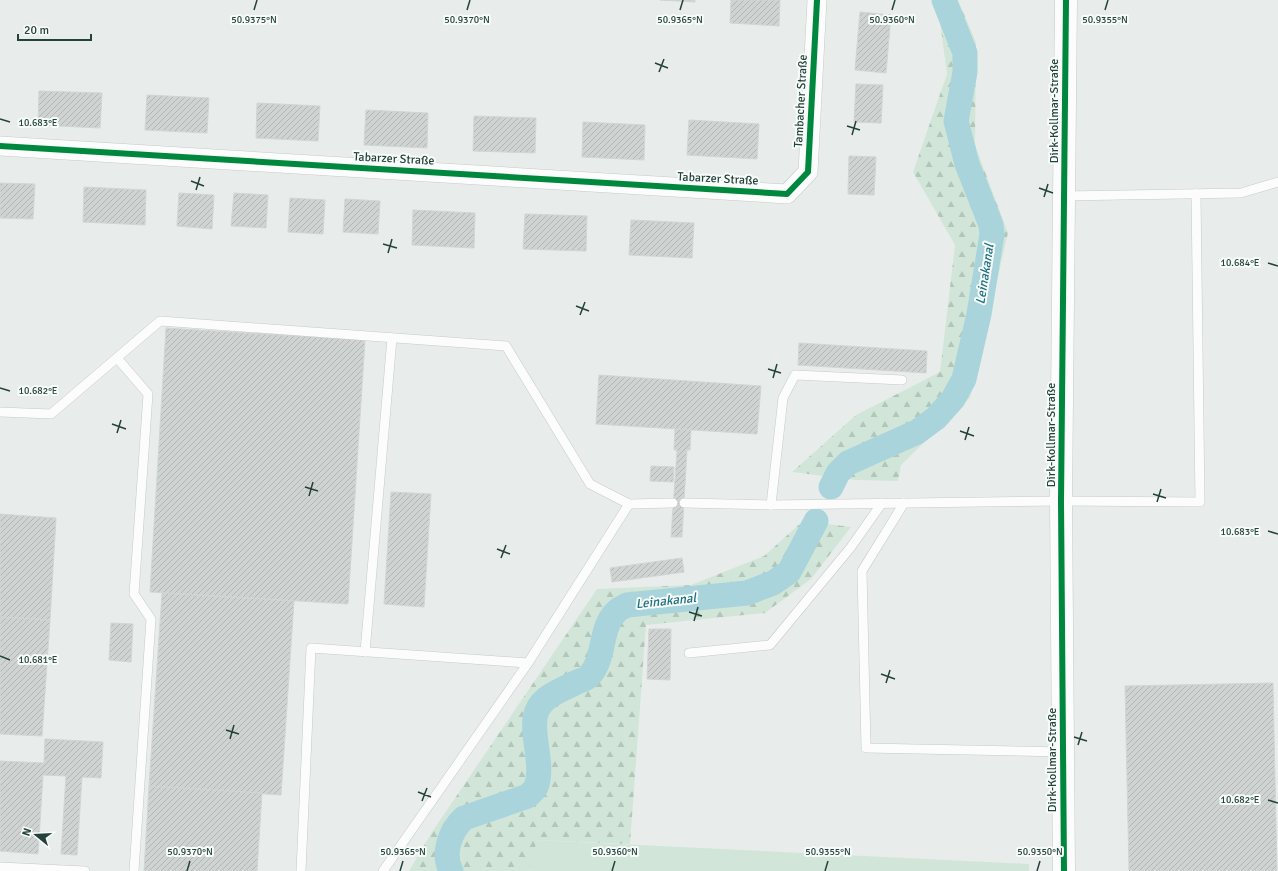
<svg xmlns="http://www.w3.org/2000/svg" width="1278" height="871" viewBox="0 0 1278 871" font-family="Signika,sans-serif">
  <defs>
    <pattern id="forest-firs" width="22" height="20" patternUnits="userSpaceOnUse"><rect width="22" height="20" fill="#d1e6d8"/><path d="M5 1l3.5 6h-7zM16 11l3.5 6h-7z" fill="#b3c6ba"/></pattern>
    <pattern id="building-hatch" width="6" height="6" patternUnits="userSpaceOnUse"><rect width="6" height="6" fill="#cfd4d2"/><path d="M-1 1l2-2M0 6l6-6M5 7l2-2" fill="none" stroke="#b2b7b5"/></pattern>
  </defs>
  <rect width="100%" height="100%" fill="#e8edeb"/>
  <path fill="#d1e6d8" d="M536,840l493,24v7h-500z"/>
  <g fill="url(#forest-firs)">
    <path d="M937,0h21l18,42 -1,103 33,88 -38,165 -69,67 -3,16 -42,-1 -64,-8 64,-57 84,-43 15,-127 -42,-73 34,-98z"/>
    <path d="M803,521l48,6 -40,52 -46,34 -119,12 -16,219 -93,-4 -8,31h-120l23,-39 165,-243 94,-4 73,-29z"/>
  </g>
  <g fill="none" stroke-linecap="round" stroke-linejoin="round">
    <g stroke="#a9d4db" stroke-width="25">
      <path d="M831,487l7,-14 10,-10 69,-31 19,-14 17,-19 11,-20 15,-65 13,-80 -1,-9 -24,-61 -11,-43 9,-49v-19l-21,-53"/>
      <path d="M451,871c-9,-17 -1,-40 13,-53l64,-22c2,-3 6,-5 8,-9 8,-20 -4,-48 -1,-69 3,-21 25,-27 42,-36 5,-2 10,-3 13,-7 16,-18 9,-48 27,-64 3,-3 7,-4 10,-6l120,-12 26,-10 16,-11 27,-51"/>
    </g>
  </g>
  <g fill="url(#building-hatch)" stroke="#d1d6d4">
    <path d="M660,0h35v2z"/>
    <path d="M731,0h49l-1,26 -49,-3z"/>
    <path d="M860,12l31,3 -5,58 -31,-3z"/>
    <path d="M856,84l27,1 -2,38 -27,-1z"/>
    <path d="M39,91l63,2 -2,35 -62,-3z"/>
    <path d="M147,95l62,3 -2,35 -62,-3z"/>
    <path d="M257,103l63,3 -2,35 -62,-3z"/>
    <path d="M366,110l62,3 -1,35 -63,-3z"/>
    <path d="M474,116l62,2 -1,35 -62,-2z"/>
    <path d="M689,120l70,4 -2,35 -70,-4z"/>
    <path d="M583,122l62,3 -1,35 -62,-3z"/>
    <path d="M849,156l27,1 -2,38 -26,-1z"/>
    <path d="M0,183l35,1 -2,35 -33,-1z"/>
    <path d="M84,187l62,3 -1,35 -62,-3z"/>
    <path d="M179,193l35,2 -2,34 -35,-3z"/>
    <path d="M234,193l34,2 -2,33 -35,-2z"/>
    <path d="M290,198l35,2 -2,34 -35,-2z"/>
    <path d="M345,199l35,2 -2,33 -35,-2z"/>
    <path d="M413,210l62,3 -1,35 -62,-3z"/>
    <path d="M525,214l62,2 -1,35 -63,-2z"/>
    <path d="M631,220l63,3 -2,35 -63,-3z"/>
    <path d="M166,328l199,12 -17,264 -198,-12z"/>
    <path d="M799,343l128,8 -1,22 -128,-8z"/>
    <path d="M599,375l162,11 -4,48 -161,-10z"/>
    <path d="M675,429l16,1 -1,20h-3l-5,87h-11l6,-87h-3z"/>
    <path d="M651,466l23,1 -1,15 -23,-1z"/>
    <path d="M391,492l40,2 -7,113 -40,-3z"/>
    <path d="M0,514l56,4 -6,102 -50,-3z"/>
    <path d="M682,558l2,14 -72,10 -2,-14z"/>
    <path d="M162,593l132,8 -13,194 -132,-9z"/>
    <path d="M0,617l50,3 -8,116 -42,-2z"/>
    <path d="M111,623l22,1 -2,38 -22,-2z"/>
    <path d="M649,629h22l-1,51 -23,-1z"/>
    <path d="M1273,683l4,188h-148l-4,-185z"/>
    <path d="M45,739l58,3 -2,36 -19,-1 -5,78 -16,-1 5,-78 -23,-1 -5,79 -38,-3v-90l44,2z"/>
    <path d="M149,786l113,7 -5,78h-113z"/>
  </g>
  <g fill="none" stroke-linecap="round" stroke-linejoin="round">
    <g stroke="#c5cac8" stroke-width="10">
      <g id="lane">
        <path d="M1064,196l177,-3 37,-11"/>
        <path d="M117,358l31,36 -14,200 17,25 -17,252"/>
        <path d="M0,412l51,2 109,-93 346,25 84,138 39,20 44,-1"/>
        <path d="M684,503l87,2 290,-4 139,1 -4,-308"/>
        <path d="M904,503l-42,68 4,177 197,4"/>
        <path d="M771,505l12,-107 12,-23 107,5"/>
        <path d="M365,652l27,-314"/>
        <path d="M689,653l81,-8 81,-98 31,-44"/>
        <path d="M0,867l85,4"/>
        <path d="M301,871l10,-223 217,15"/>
        <path d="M383,871l145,-208 101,-159"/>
      </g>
    </g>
    <g stroke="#c5cac8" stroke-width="20">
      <path id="street" d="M0,146l787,48 21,-22 9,-172"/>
    </g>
    <g stroke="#c3cbc8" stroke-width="23">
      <path id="secondary" d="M1064,871l-3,-370 5,-501"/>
    </g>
    <use href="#lane" stroke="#fcfcfc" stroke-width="9"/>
    <use href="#street" stroke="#fcfcfc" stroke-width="19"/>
    <use href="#secondary" stroke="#fcfcfc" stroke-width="22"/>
    <g stroke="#f7fbf9" stroke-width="8">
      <g id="cycleway">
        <path d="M0,146l787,48 21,-22 9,-172"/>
        <path d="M1064,871l-3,-370 5,-501"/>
      </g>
    </g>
    <use href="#cycleway" stroke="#00873e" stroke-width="6"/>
  </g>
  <path fill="none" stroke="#24423a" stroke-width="1.5" d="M254,10l3,-10M467,10l3,-10M680,10l3,-10M892,10l3,-10M1105,10l3,-10M655,63l13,5M659,72l5,-13M0,119l10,3M847,126l13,4M852,135l4,-14M191,181l13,5M1039,188l14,5M196,190l4,-13M1044,197l4,-13M383,244l14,4M388,253l4,-14M1268,263l10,3M576,306l13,5M580,315l5,-13M768,369l13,4M773,378l4,-14M0,388l10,3M112,424l14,5M960,431l14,5M117,433l4,-13M965,440l4,-13M305,487l13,4M1153,494l13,4M309,496l4,-14M1157,502l4,-13M1268,531l10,3M497,549l13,5M501,558l5,-13M689,612l13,4M694,621l4,-14M0,656l10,4M881,674l14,5M886,683l4,-13M226,730l13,4M1074,737l13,4M230,739l4,-14M1078,745l4,-13M418,792l13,5M1268,800l10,3M422,801l5,-13M187,871l3,-10M400,871l3,-10M612,871l3,-10M825,871l3,-10M1037,871l3,-10"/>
  <g text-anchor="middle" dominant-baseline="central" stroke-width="4" stroke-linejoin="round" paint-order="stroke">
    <g font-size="12" fill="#24423a" stroke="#f7fbf9">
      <text transform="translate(801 101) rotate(-87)">Tambacher Straße</text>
      <text transform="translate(1054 111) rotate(-90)">Dirk-Kollmar-Straße</text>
      <text transform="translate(394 159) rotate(3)">Tabarzer Straße</text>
      <text transform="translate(718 179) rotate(3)">Tabarzer Straße</text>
      <text transform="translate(1051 435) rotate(-90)">Dirk-Kollmar-Straße</text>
      <text transform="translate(1052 760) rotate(-90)">Dirk-Kollmar-Straße</text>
    </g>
    <g font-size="13" font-style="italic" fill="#1c6f80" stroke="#f7fbf9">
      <text transform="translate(985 274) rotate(-81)">Leinakanal</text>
      <text transform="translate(666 601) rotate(-6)">Leinakanal</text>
    </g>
  </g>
  <g font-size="10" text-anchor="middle" fill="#24423a" stroke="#f7fbf9" stroke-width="4" stroke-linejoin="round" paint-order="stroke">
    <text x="254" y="23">50.9375°N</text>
    <text x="467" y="23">50.9370°N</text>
    <text x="680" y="23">50.9365°N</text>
    <text x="892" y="23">50.9360°N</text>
    <text x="1105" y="23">50.9355°N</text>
    <text x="38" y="126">10.683°E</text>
    <text x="1240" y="266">10.684°E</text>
    <text x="38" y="394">10.682°E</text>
    <text x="1240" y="535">10.683°E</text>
    <text x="38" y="663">10.681°E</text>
    <text x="1240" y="803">10.682°E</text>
    <text x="190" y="855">50.9370°N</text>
    <text x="403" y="855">50.9365°N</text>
    <text x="615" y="855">50.9360°N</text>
    <text x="828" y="855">50.9355°N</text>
    <text x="1040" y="855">50.9350°N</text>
  </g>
  <g transform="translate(36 835) rotate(288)" stroke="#f7fbf9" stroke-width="3" paint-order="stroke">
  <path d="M0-3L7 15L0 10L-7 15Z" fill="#24423a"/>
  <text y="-6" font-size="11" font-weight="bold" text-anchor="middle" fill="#24423a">N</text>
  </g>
  <path d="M18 34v6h73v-6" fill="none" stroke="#24423a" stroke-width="2"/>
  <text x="24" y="34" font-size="12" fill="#24423a" stroke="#f7fbf9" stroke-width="3" paint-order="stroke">20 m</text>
</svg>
